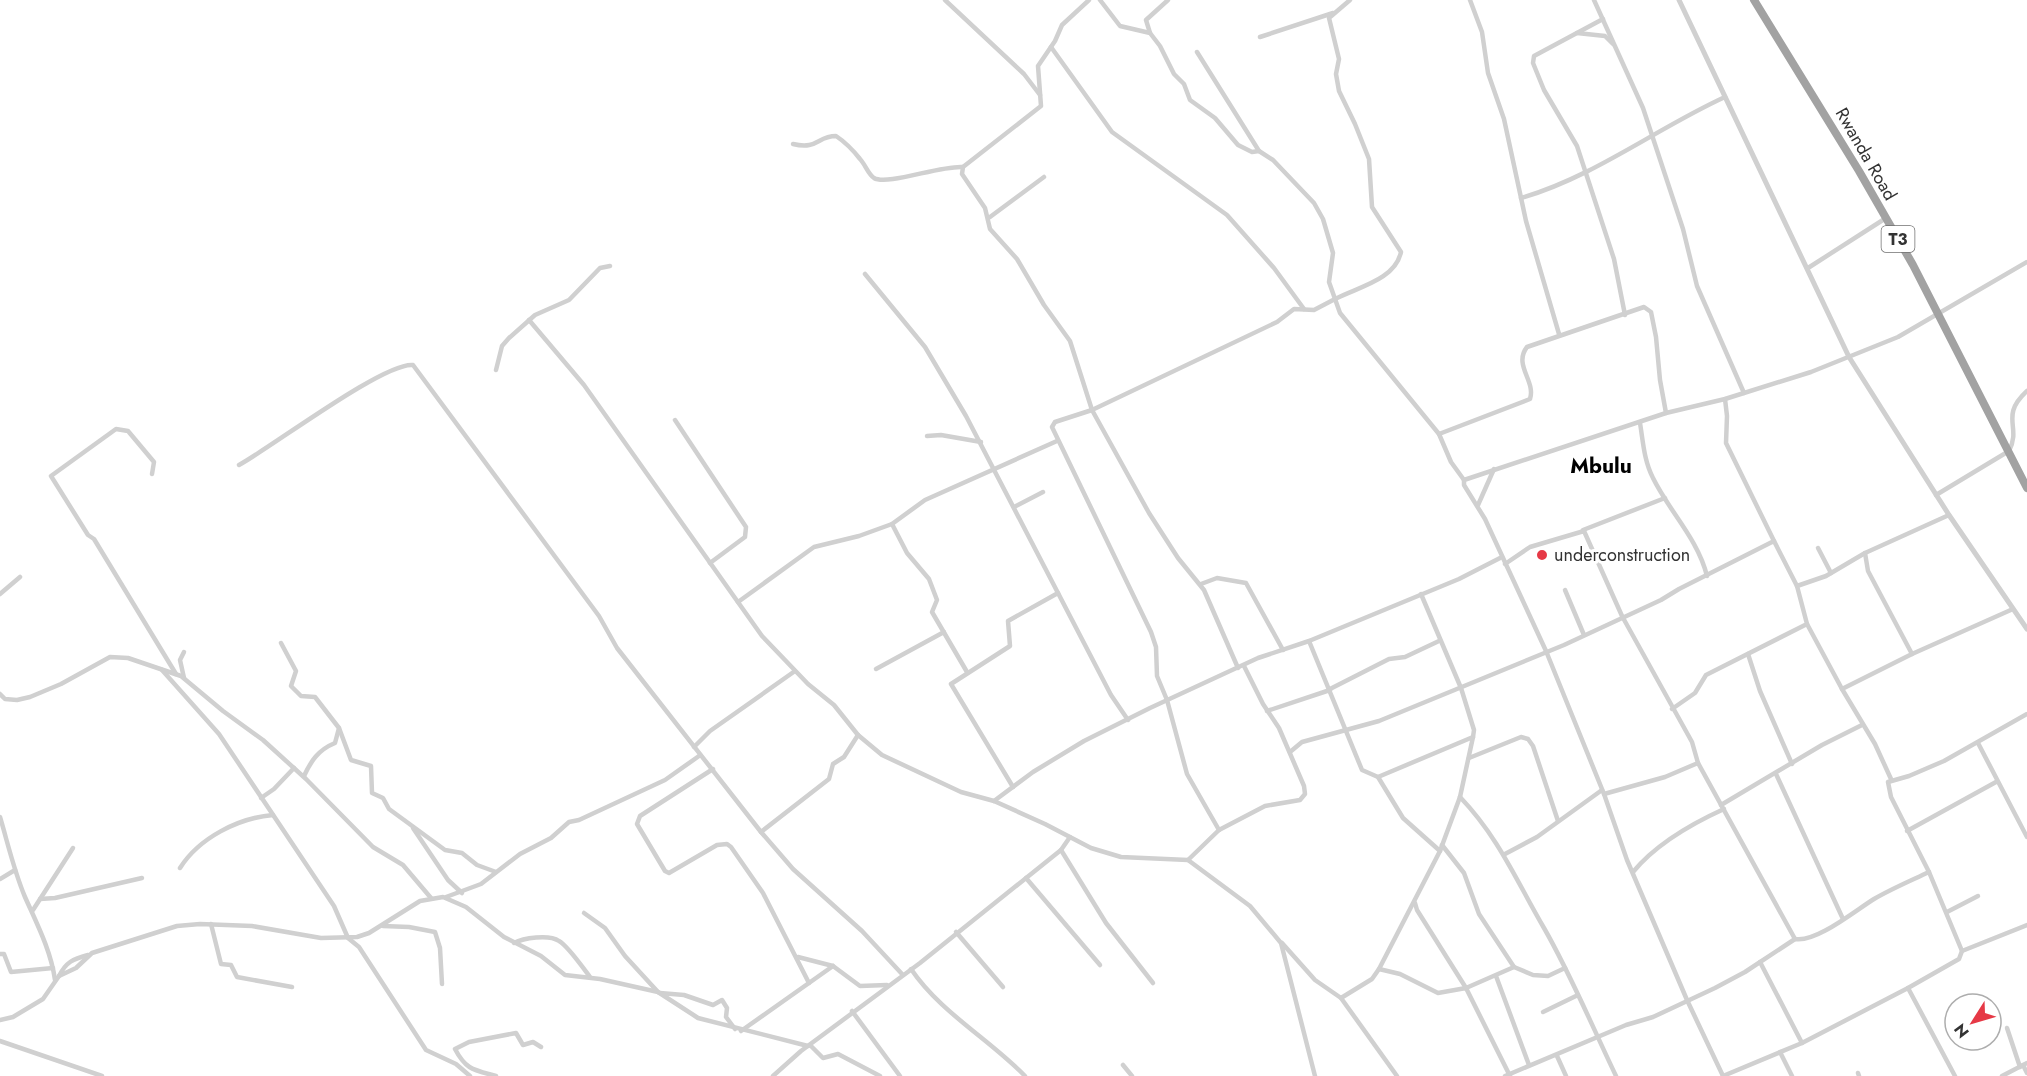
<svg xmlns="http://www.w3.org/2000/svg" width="2027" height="1076" viewBox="0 0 2027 1076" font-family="Jost,sans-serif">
  <rect width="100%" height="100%" fill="#fff"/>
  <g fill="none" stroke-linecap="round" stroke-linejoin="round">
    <g stroke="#d0d0d0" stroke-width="4.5">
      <path d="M945,0l79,74 16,21"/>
      <path d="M1089,0l-27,25 -7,16 -17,25 3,40 -78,61 -1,7 23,34 5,21 27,30 27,46 26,36 22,69 57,103 29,45 26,32 34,78"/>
      <path d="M1100,0l20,26 30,7 10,13 14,28 10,10 6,16 25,18 23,27 14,7 7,-1"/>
      <path d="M1470,0l12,32 6,41 16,46 22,102 33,113"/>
      <path d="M1594,0l49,108 40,121 14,57 47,107"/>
      <path d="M1603,19l-69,37 -1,7 11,27 33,56 37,113 11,56"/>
      <path d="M1150,33l-4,-13 22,-20"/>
      <path d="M1577,33l28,3 8,8"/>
      <path d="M1260,37l73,-24"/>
      <path d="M1051,47l61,85 115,83 47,53 30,41"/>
      <path d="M1197,52l62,99 14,9 41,43 9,16 10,34 -4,29 11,31 99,121 12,28 13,18"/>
      <path d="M793,144c25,6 24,-8 43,-8 9,6 17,14 24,23 5,5 8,15 14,19 13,8 67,-13 89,-11"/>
      <path d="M1521,198c73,-21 136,-70 204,-101"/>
      <path d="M990,217l54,-40"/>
      <path d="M1808,268l78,-50"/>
      <path d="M865,274l60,73 41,69 145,279 17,25"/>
      <path d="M1335,299c23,-12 60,-19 66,-47l-29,-45 -3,-48 -14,-35 -16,-33 -3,-17 3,-15 -10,-41 21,-18"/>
      <path d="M529,320l55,65 178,251 46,48 26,21 24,30 24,20 79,37 33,9 51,23 46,24 30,9 67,3 62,46 31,37 34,133"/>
      <path d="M496,370l6,-24 7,-8 26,-23 34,-15 31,-32 10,-2"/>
      <path d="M1725,399l2,17 -1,27 48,98"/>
      <path d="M675,420l71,107 -1,10 -35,26"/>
      <path d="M1640,423c3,18 4,38 13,55 16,33 45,61 54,98"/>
      <path d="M1439,434l91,-35c6,-18 -17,-34 -3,-52l117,-40 7,5 5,25 4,43 6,33"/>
      <path d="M927,436l14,-1 40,7"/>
      <path d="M239,465c33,-18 145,-103 174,-100l186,251 18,32 144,184 68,-53 4,-15 11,-7 14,-22"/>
      <path d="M152,474l2,-12 -26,-31 -12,-2 -65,47 37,59 6,4 82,135"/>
      <path d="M1936,495l73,-44c13,-25 -10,-34 18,-60"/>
      <path d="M1478,505l16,-36"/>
      <path d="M1014,507l29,-15"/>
      <path d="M892,524l15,29 22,26 8,21 -5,12 35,60"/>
      <path d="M1583,530l82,-32"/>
      <path d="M1818,548l13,25"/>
      <path d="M1865,553l3,18 44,83"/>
      <path d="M1505,564l25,-17 54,-16 38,85 70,126 6,21 97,176 -50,33 -30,16 -62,29 -27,8 -121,51"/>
      <path d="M1201,584l16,-6 29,5 37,67"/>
      <path d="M1565,590l19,45"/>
      <path d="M0,594l20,-17"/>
      <path d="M738,602l76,-55 45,-11 33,-12 33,-24 132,-59"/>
      <path d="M1807,624l35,65"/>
      <path d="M1309,641l53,129 16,7 25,41 37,33"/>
      <path d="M281,643l15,28 -5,15 10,10 14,1 24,31 -4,15c-17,7 -24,18 -31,33"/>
      <path d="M1748,654l12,37 32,73"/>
      <path d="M876,669l68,-37"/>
      <path d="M162,670l57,64 115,172 14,32 11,9 67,103 30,14 14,12"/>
      <path d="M184,678l-4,-18 4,-8"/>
      <path d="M1330,689l59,-30 16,-2 34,-16"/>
      <path d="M0,694l5,5 12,1 13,-3 31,-13 49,-27 18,1 53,18 42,35 40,29 43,39 67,68 30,18 28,33"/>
      <path d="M1672,709l23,-16 11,-18 101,-51 -10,-38"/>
      <path d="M1267,711l63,-21"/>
      <path d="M339,728l12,32 20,6 1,27 11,5 6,11 56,41 17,3 15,12 19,7"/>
      <path d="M1978,743l49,94"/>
      <path d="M694,747l16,-16 85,-60"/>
      <path d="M1290,752l12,-10 77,-21 185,-76 97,-45 18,-11 95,-48 23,45 29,-10 39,-23 84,-38"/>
      <path d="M1469,758l52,-21 7,2 5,7 25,75"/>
      <path d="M713,769l-73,47 -3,8 28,47 4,2 48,-28 10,-1 4,3 32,46 46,90"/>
      <path d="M1776,774l67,145"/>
      <path d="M1378,777l95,-40"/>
      <path d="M1891,779l-16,-35 -33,-55 70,-35 101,-45"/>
      <path d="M1013,787l-62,-103 59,-38 -2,-25 50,-28"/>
      <path d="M1604,794l61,-17 33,-14"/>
      <path d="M1460,797c39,41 56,83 84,131 27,47 48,98 72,148"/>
      <path d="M261,798l13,-9 20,-21"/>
      <path d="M994,801l39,-29 51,-31 66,-33 108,-50 51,-17 150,-62 43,-22"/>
      <path d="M1721,805l101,-60 40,-20"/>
      <path d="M0,817c8,27 14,54 25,80 12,27 26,54 30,83"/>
      <path d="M413,828l35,52 14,13"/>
      <path d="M1219,830l-32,-56 -20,-74 -10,-24 -1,-29 -5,-15 -99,-205 3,-5 37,-12 185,-88 17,-13 20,1 21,-11"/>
      <path d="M1907,831l89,-49"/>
      <path d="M761,832l32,37 69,62 40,43"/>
      <path d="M1442,845l22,28 15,41 35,53 19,8 15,1 17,-8"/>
      <path d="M1061,850l45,73 47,60"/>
      <path d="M1505,854l32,-17 65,-47"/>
      <path d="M1188,860l31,-30 46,-24 35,-6 5,-6 -1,-8 -25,-58 -16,-24 -19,-38"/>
      <path d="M180,868c19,-30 58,-50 93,-53"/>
      <path d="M1633,872c23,-28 58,-48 91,-63"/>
      <path d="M1026,878l74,87"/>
      <path d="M0,879l15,-9"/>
      <path d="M446,897l35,-13 39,-30 31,-16 18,-16 10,-2 86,-40 34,-24"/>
      <path d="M40,899l15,-1 87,-20"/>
      <path d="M1415,903l2,7 49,78 48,-21"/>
      <path d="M33,910l40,-62"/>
      <path d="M1947,912l31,-16"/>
      <path d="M584,913l21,15 20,28 33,36"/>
      <path d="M211,924l10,40 10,1 6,12 55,10"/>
      <path d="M383,926l26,1 26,5 5,16 2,36"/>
      <path d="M956,932l47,55"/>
      <path d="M1795,939c21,4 61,-29 79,-40 17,-10 36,-18 55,-27"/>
      <path d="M514,943c9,-5 35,-9 45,-2 8,4 25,28 31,36"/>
      <path d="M1282,943l33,37 26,18 31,-19 7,-10 21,5 38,19 28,-5 44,88"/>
      <path d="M1962,951l65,-26"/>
      <path d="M0,954h4l7,18 42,-4"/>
      <path d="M798,957l35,9 27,20 27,-1"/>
      <path d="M1760,962l42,81"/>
      <path d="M911,969c29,43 78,70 114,107"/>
      <path d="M1379,969l61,-118 20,-54 13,-60 1,-7 -13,-42 -40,-94"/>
      <path d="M59,976c7,-14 14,-17 29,-21"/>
      <path d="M1496,976l33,89"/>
      <path d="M1908,988l51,-29 3,-8 -33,-79 -38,-75 -3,-15 21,-6 35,-15 83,-47"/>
      <path d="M660,993l24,2 29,10 9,-5 5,8 -1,9 9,12"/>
      <path d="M1341,998l56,78"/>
      <path d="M852,1011l48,65"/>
      <path d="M1543,1012l35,-17"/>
      <path d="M0,1020l13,-3 30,-18 16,-23 17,-8 16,-15 85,-27 23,-2 52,2 69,12 36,-1 12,-4 51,-32 23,-4 23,10 38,30 37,19 24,19 35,4 58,13 40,26 110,28"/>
      <path d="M2007,1028l13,39"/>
      <path d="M741,1031l92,-65"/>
      <path d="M0,1041l102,35"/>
      <path d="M810,1045l13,13 15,-4 42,22"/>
      <path d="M1780,1052l12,24"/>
      <path d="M1557,1056l9,20"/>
      <path d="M1123,1065l9,11"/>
      <path d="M2023,1065l4,8"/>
      <path d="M1858,1073l1,3"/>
      <path d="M496,1076c-22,-6 -30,-6 -41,-27l14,-7 47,-9 7,12 10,-3 8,5"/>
      <path d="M773,1076l28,-25 119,-88 141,-113 9,-13"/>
      <path d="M1723,1076l-36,-76 -60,-140 -23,-66 -58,-143 -61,-132 -21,-34v-5l202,-67 59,-14 86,-27 87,-35 129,-75"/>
      <path d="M1723,1076l79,-33 106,-55 47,88"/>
      <path d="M2002,1076l25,-13"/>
    </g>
    <path stroke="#d0d0d0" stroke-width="5" d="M1679,0l170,357 100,158 78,114"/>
    <path stroke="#a2a2a2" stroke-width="8" d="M1754,0l105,171 54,94 114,223"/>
  </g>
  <circle fill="#e63946" stroke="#fff" stroke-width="2" cx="1542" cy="555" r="6"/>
  <g text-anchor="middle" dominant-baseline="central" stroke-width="6" stroke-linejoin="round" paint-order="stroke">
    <rect fill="#fff" stroke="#707070" stroke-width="1.5" x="1881.5" y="226" width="33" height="26" rx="4.5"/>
    <g font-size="16" font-weight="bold" fill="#333">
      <text x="1898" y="239">T3</text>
    </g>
    <g font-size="18" fill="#333" stroke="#fff">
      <text transform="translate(1866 154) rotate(60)">Rwanda Road</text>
    </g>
    <g font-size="18" fill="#333" stroke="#fff" text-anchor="start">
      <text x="1554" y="555">underconstruction</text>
    </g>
    <g font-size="21" font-weight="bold" fill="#000" stroke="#fff">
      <text x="1601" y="466">Mbulu</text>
    </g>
  </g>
  <g transform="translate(1973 1022) rotate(233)"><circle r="28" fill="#ffffff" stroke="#adadad" stroke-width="1.5"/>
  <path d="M0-4.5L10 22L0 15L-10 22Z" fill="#e63946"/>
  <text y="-9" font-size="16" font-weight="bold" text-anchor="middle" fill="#333333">N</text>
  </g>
</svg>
